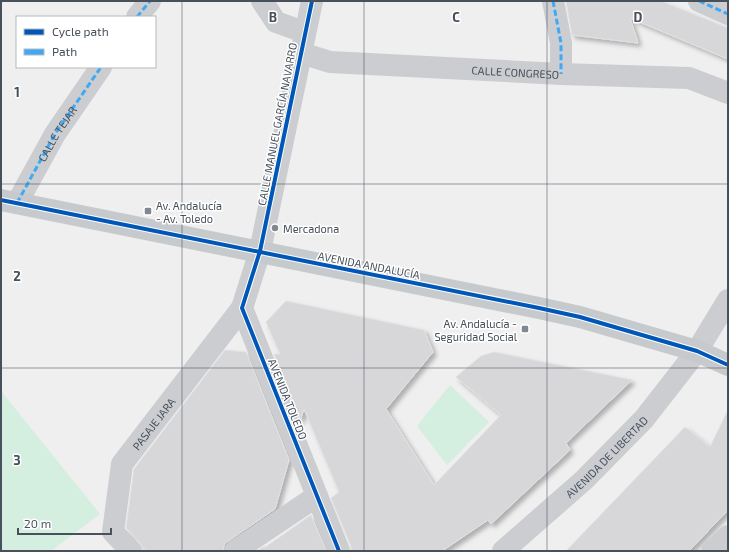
<svg xmlns="http://www.w3.org/2000/svg" width="729" height="552" viewBox="0 0 729 552" font-family="'Exo 2',sans-serif">
  <defs>
    <filter id="shadow"><feDropShadow dx="3.5" dy="3.5" stdDeviation="2" flood-color="#0004"/></filter>
  </defs>
  <rect width="100%" height="100%" fill="#f0efef"/>
  <g fill="#d4eee0">
    <path d="M450,385l39,37 -42,43 -30,-39z"/>
    <path d="M1,391l99,123 -49,37h-50z"/>
  </g>
  <g fill="#d7d7d9" stroke="#e1e1e2" filter="url(#shadow)">
    <path d="M566,1h95l67,27v31l-98,-41 8,25 -66,-8z"/>
    <path d="M286,301l138,29 9,22 -47,57 48,76 67,-70 -45,-38 25,-21 13,-4 138,28 -66,63 4,7 -79,74 -3,-4 -46,31h-91v-5l-20,-48 8,-6 -35,-83 -4,12 -26,-67h6l-14,-32z"/>
    <path d="M225,350l21,2 43,108 -14,49 -47,32 -4,4 -1,6h-76l-21,-23 8,-59z"/>
    <path d="M728,410v100l-39,41h-123l119,-124 25,20z"/>
    <path d="M311,515l15,36h-69l8,-5 -1,2z"/>
  </g>
  <g fill="none" stroke-linecap="round" stroke-linejoin="round">
    <g stroke="#cbcdd0" stroke-width="22">
      <path d="M262,1l14,21 28,10"/>
      <path d="M312,1l-52,250 -18,57 97,243"/>
      <path d="M553,1l8,42v31"/>
      <path d="M699,1l29,13"/>
      <path d="M137,17l13,-16"/>
      <path id="s1" d="M301,53l29,9 231,12 128,4 39,15"/>
      <path d="M17,203l38,-69 46,-67"/>
      <path id="s2" d="M131,551l-18,-19 9,-68 120,-156"/>
      <path d="M235,551l82,-55"/>
      <path id="s3" d="M503,551l81,-71 60,-61 53,-68 31,-51"/>
      <path d="M712,551l16,-15"/>
    </g>
    <path stroke="#c7cacd" stroke-width="22" d="M1,200l538,108 41,9 117,34 31,14"/>
    <g stroke="#3fa9f5" stroke-width="3" stroke-dasharray="6 3" stroke-linecap="butt">
      <path d="M553,1l8,42v31"/>
      <path d="M699,1l29,13"/>
      <path d="M137,17l13,-16"/>
      <path id="s4" d="M17,203l38,-69 46,-67"/>
    </g>
    <g stroke="#fff" stroke-width="6">
      <g id="cycleway">
        <path d="M312,1l-52,250 -18,57 97,243"/>
        <path d="M1,200l538,108 41,9 117,34 31,14"/>
      </g>
    </g>
    <use href="#cycleway" stroke="#0057b8" stroke-width="4"/>
  </g>
  <path fill="none" stroke="#47505b" stroke-width="1" stroke-opacity="0.55" d="M182,1v550M364,1v550M547,1v550M1,184h727M1,368h727"/>
  <g fill="#82888f" stroke="#fff" stroke-width="1.5">
    <rect x="144" y="207" width="8" height="8" rx="2"/>
    <circle cx="275" cy="228" r="4"/>
    <rect x="521" y="325" width="8" height="8" rx="2"/>
  </g>
  <g text-anchor="middle" dominant-baseline="central" stroke-width="3" stroke-linejoin="round" paint-order="stroke">
    <g font-size="11" fill="#47505b" stroke="#fff">
      <text stroke="none"><textPath href="#s1" startOffset="216">CALLE CONGRESO</textPath></text>
      <text transform="translate(277 124) rotate(-79)">CALLE MANUEL GARCÍA NAVARRO</text>
      <text stroke="none"><textPath href="#s4" startOffset="80">CALLE TEJAR</textPath></text>
      <text transform="translate(369 265) rotate(11)">AVENIDA ANDALUCÍA</text>
      <text transform="translate(288 399) rotate(68)">AVENIDA TOLEDO</text>
      <text stroke="none"><textPath href="#s2" startOffset="146">PASAJE JARA</textPath></text>
      <text stroke="none"><textPath href="#s3" startOffset="140">AVENIDA DE LIBERTAD</textPath></text>
    </g>
    <g font-size="11" fill="#47505b" stroke="#fff" text-anchor="start">
      <text x="156" y="205">Av. Andalucía<tspan x="156" dy="13">- Av. Toledo</tspan></text>
      <text x="283" y="228">Mercadona</text>
      <text x="517" y="323" text-anchor="end">Av. Andalucía -<tspan x="517" dy="13">Seguridad Social</tspan></text>
    </g>
  </g>
  <g font-size="13" text-anchor="middle" font-weight="bold" fill="#47505b" stroke="#fff" stroke-width="3" stroke-linejoin="round" paint-order="stroke">
    <text x="273" y="22">B</text>
    <text x="456" y="22">C</text>
    <text x="638" y="22">D</text>
    <text x="17" y="97">1</text>
    <text x="17" y="281">2</text>
    <text x="17" y="465">3</text>
  </g>
  <rect width="729" height="552" fill="none" stroke="#47505b" stroke-width="4"/>
  <rect x="16" y="16" width="140" height="52" fill="#ffffff" stroke="#b5b9bd"/>
  <rect x="24" y="29" width="20" height="6" fill="#0057b8" stroke="#b5b9bd"/>
  <text x="52" y="36" font-size="12" fill="#47505b">Cycle path</text>
  <rect x="24" y="49" width="20" height="6" fill="#3fa9f5" stroke="#b5b9bd"/>
  <text x="52" y="56" font-size="12" fill="#47505b">Path</text>
  <path d="M18 528v6h93v-6" fill="none" stroke="#47505b" stroke-width="2"/>
  <text x="24" y="528" font-size="12" fill="#47505b" stroke="#ffffff" stroke-width="3" paint-order="stroke">20 m</text>
</svg>
